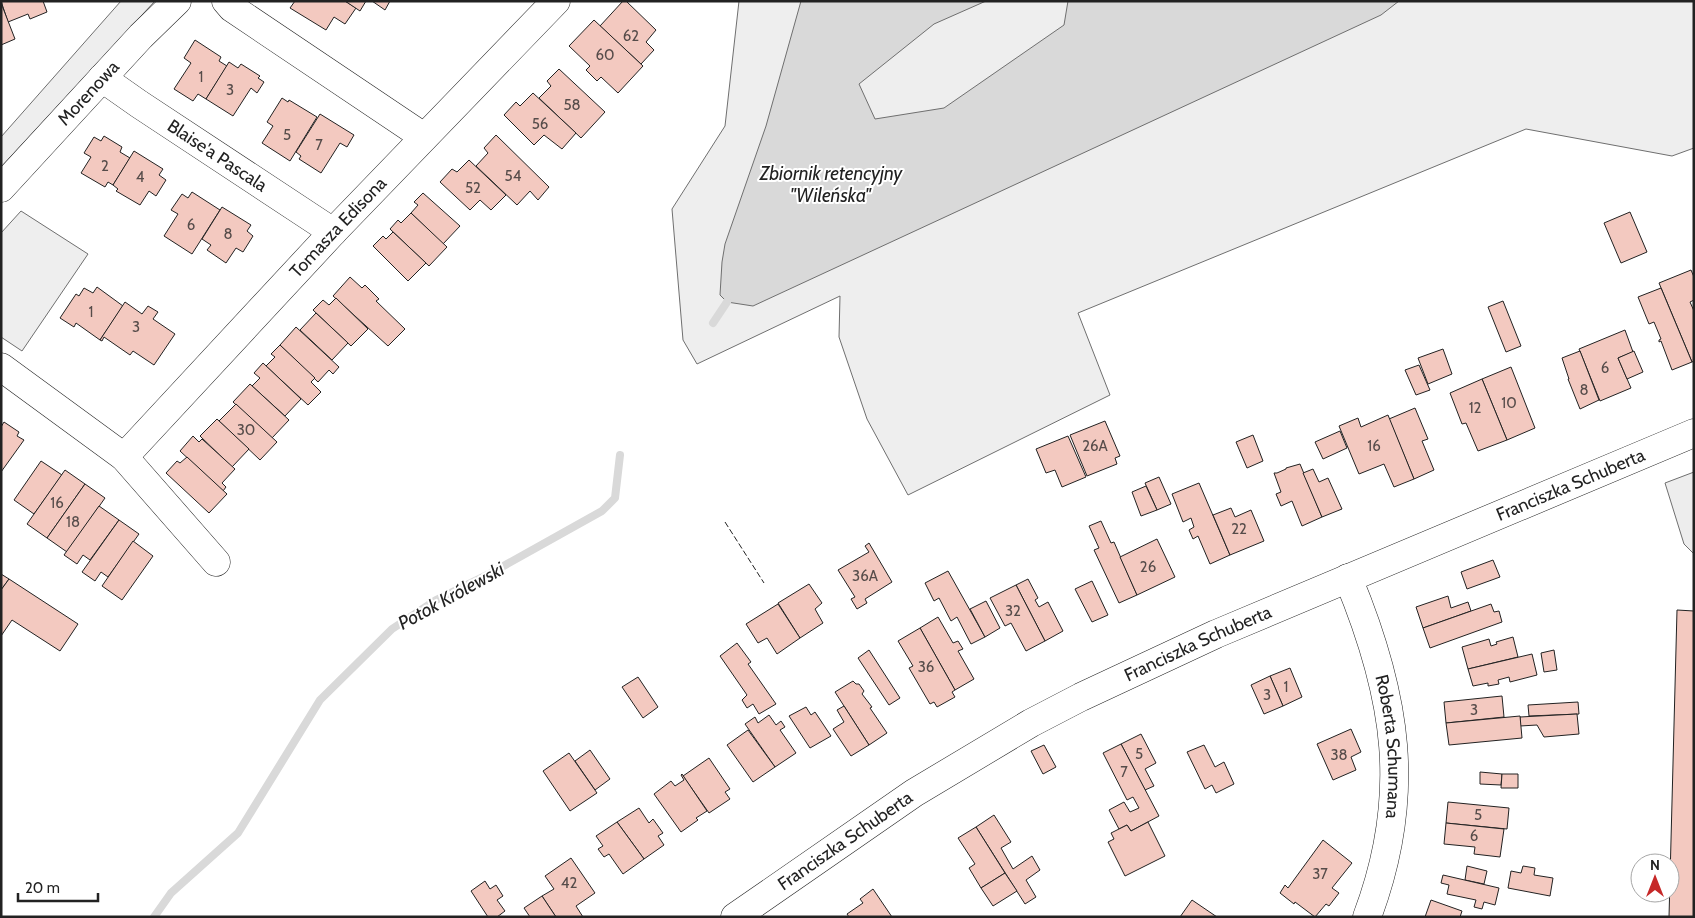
<svg xmlns="http://www.w3.org/2000/svg" width="1695" height="918" viewBox="0 0 1695 918" font-family="Cabin,sans-serif">
  <rect width="100%" height="100%" fill="#fff"/>
  <g fill="#eee" stroke="#6f6f6f">
    <path d="M121,1h34l-154,166v-30z"/>
    <path d="M739,1h955v147l-22,8 -146,-27 -448,184 32,82 -202,100 -41,-76 -28,-82 1,-41 -143,68 -14,-24 -11,-131 53,-83z"/>
    <path d="M21,211l67,43 -66,97 -21,-14v-104z"/>
  </g>
  <path fill="#ededed" stroke="#6f6f6f" d="M1694,472v82l-10,-10 -19,-61z"/>
  <path fill="#d9d9d9" stroke="#6f6f6f" d="M801,1h185l-52,23 -75,60 16,35 69,-11 120,-83 4,-24h331l-18,14 -628,291 -26,-4 -7,-7 2,-33 3,-18 41,-118z"/>
  <g fill="none" stroke-linecap="round" stroke-linejoin="round">
    <g stroke="#d9d9d9" stroke-width="8">
      <path d="M713,323l14,-21"/>
      <path d="M154,917l17,-24 67,-60 82,-133 72,-71 44,-29 55,-27 111,-62 13,-13 5,-43"/>
    </g>
  </g>
  <g fill="#f3c9c0" stroke="#222">
    <path d="M1,1h42l4,11 -17,7 -2,-5 -20,8z"/>
    <path d="M295,1h50l11,7 -11,16 -11,-7 -8,13 -36,-22z"/>
    <path d="M345,1h21l-6,10z"/>
    <path d="M372,1h18l-5,9z"/>
    <path d="M623,1h3l30,29 -10,12 8,8 -13,14 -41,-38z"/>
    <path d="M1,3l14,36 -14,6z"/>
    <path d="M594,20l49,46 -25,27 -17,-16 -4,4 -11,-11 4,-4 -21,-20z"/>
    <path d="M195,40l26,17 -2,4 8,5 -21,33 -8,-5 -5,7 -19,-12 17,-26 -7,-5z"/>
    <path d="M229,62l9,6 3,-4 19,12 -2,2 6,4 -7,11 -6,-5 -18,28 -27,-17z"/>
    <path d="M559,69l46,43 -24,26 -42,-40 12,-12 -4,-5z"/>
    <path d="M533,93l43,40 -14,16 -18,-14 -10,10 -30,-30 12,-13 4,4z"/>
    <path d="M282,98l6,4 1,-2 28,17 -27,44 -28,-18 11,-17 -6,-4z"/>
    <path d="M320,114l34,21 -7,12 -7,-4 -19,30 -22,-14 2,-3 -5,-4z"/>
    <path d="M496,135l53,52 -11,13 -8,-9 -13,14 -41,-39 12,-13 -4,-5z"/>
    <path d="M104,136l18,11 -2,5 10,6 -17,27 -5,-3 -3,5 -24,-14 10,-16 -7,-4 10,-16 7,4z"/>
    <path d="M134,151l29,18 -4,6 7,5 -10,16 -7,-5 -9,14 -24,-14 2,-2 -5,-4z"/>
    <path d="M469,160l37,35 -15,15 -11,-10 -10,10 -30,-28 12,-13 5,3z"/>
    <path d="M192,192l28,18 -28,44 -28,-18 14,-22 -7,-4 11,-16 6,4z"/>
    <path d="M423,193l37,33 -17,18 -32,-31 7,-8 -4,-3z"/>
    <path d="M222,207l29,18 -4,6 6,5 -10,16 -7,-4 -10,15 -19,-13 4,-5 -9,-6z"/>
    <path d="M1630,212l17,40 -26,11 -17,-40z"/>
    <path d="M411,213l36,34 -18,19 -39,-37 8,-9 3,3z"/>
    <path d="M393,232l33,31 -18,18 -35,-35 10,-10 3,3z"/>
    <path d="M1691,270l3,7v23l-4,2 4,9v50l-2,1 -33,-79z"/>
    <path d="M350,277l12,11 3,-3 14,14 -3,2 29,28 -17,17 -55,-50z"/>
    <path d="M97,287l26,19 -23,34 -24,-17 -2,4 -14,-9 16,-24 3,2 5,-8 9,5z"/>
    <path d="M1661,288l31,74 -20,8 -11,-29 -2,1v-2l2,-1 -7,-17 -5,2 -11,-27z"/>
    <path d="M336,298l32,31 -17,17 -38,-36 10,-10 6,5z"/>
    <path d="M1503,301l18,45 -15,6 -18,-45z"/>
    <path d="M125,302l17,12 6,-8 10,6 -5,7 22,15 -21,31 -21,-14 -3,4 -26,-18 -2,4 -2,-1z"/>
    <path d="M316,313l32,30 -16,17 -32,-30z"/>
    <path d="M296,327l43,40 -6,7 -4,-4 -11,12 -38,-37z"/>
    <path d="M1625,330l8,22 -15,6 13,30 -31,13 -21,-52z"/>
    <path d="M280,345l35,33 -4,4 10,10 -13,13 -42,-39 9,-9 -4,-3z"/>
    <path d="M1443,349l9,25 -24,10 -10,-26z"/>
    <path d="M1580,351l19,49 -19,9 -12,-30h1l-7,-21z"/>
    <path d="M1634,351l9,21 -16,7 -9,-21z"/>
    <path d="M263,363l38,36 -16,17 -33,-30 8,-8 -6,-5z"/>
    <path d="M1419,365l11,25 -14,5 -11,-25z"/>
    <path d="M1511,367l24,61 -28,12 -25,-61z"/>
    <path d="M1482,379l25,61 -29,11 -12,-28 -4,1 -12,-31z"/>
    <path d="M250,384l39,36 -17,18 -39,-36z"/>
    <path d="M236,404l41,38 -17,18 -41,-39z"/>
    <path d="M1415,408l13,31 -6,2 12,29 -20,9 -25,-60z"/>
    <path d="M1388,415l26,64 -20,8 -10,-23 -25,10 -20,-48 19,-8 3,9z"/>
    <path d="M217,419l32,30 -17,18 -32,-31z"/>
    <path d="M1105,421l15,35 -5,2 2,6 -30,12 -17,-41z"/>
    <path d="M4,422l15,10 -2,4 7,4 -23,32v-45z"/>
    <path d="M1340,431l7,17 -24,11 -8,-17z"/>
    <path d="M1253,435l10,26 -16,7 -11,-26z"/>
    <path d="M193,436l6,6 3,-3 33,30 -13,14 4,4 -3,4 -43,-40z"/>
    <path d="M1068,436l18,41 -24,10 -7,-17 -9,3 -10,-24z"/>
    <path d="M187,457l40,37 -18,19 -43,-40 11,-12 3,2z"/>
    <path d="M41,461l21,14 -28,39 -20,-14z"/>
    <path d="M1300,464l22,53 -20,9 -10,-25 -11,5 -5,-12 5,-2 -7,-19h3l9,-4v-1z"/>
    <path d="M1313,469l6,13 9,-4 14,31 -20,8 -19,-44z"/>
    <path d="M65,470l20,14 -38,54 -20,-14z"/>
    <path d="M1159,477l12,27 -14,6 -12,-27z"/>
    <path d="M1199,483l31,72 -20,9 -12,-28 -5,3 -4,-9 5,-3 -3,-9 -8,4 -11,-28z"/>
    <path d="M85,484l20,14 -38,54 -20,-14z"/>
    <path d="M1146,486l11,24 -16,6 -9,-24z"/>
    <path d="M99,506l20,14 -29,40 -7,-5 -6,9 -13,-9z"/>
    <path d="M1231,508l4,9 16,-7 13,31 -34,14 -17,-40z"/>
    <path d="M119,520l20,14 -31,43 -7,-5 -6,9 -13,-9z"/>
    <path d="M1101,521l10,22 3,-1 23,53 -18,8 -25,-53 5,-2 -10,-22z"/>
    <path d="M1157,539l18,38 -38,18 -17,-38z"/>
    <path d="M133,541l20,15 -31,44 -20,-14z"/>
    <path d="M869,543l23,39 -27,17 2,4 -10,6 -6,-10 4,-2 -17,-27 31,-18 -4,-6z"/>
    <path d="M1493,560l7,17 -33,12 -6,-17z"/>
    <path d="M948,571l37,66 -14,7 -14,-27 -6,4 -12,-23 -5,3 -9,-18z"/>
    <path d="M1,574l8,5 -8,11z"/>
    <path d="M9,579l69,45 -18,27 -48,-31 -11,16v-46z"/>
    <path d="M1028,579l10,19 -3,2 4,7 9,-5 15,29 -18,10 -29,-56z"/>
    <path d="M1092,581l16,34 -16,7 -17,-33z"/>
    <path d="M809,584l13,19 -7,6 8,14 -23,15 -22,-35z"/>
    <path d="M1016,585l29,56 -19,10 -15,-28 -6,3 -15,-28z"/>
    <path d="M1448,596l3,12 17,-6 3,9 -48,17 -7,-21z"/>
    <path d="M986,601l14,27 -15,9 -15,-28z"/>
    <path d="M778,604l22,34 -23,16 -10,-16 -9,5 -12,-19z"/>
    <path d="M1491,604l3,8 5,-1 3,11 -72,26 -7,-20z"/>
    <path d="M1677,610l17,1v306h-25z"/>
    <path d="M938,617l15,26 5,-2 5,8 -5,2 16,28 -19,11 -35,-62z"/>
    <path d="M920,628l35,62 -3,2 3,5 -18,10 -3,-5 -4,2 -21,-36 4,-2 -15,-25z"/>
    <path d="M1513,637l5,20 -50,12 -6,-22 27,-8 2,7 6,-2 -1,-2z"/>
    <path d="M737,643l14,19 -3,2 28,40 -17,10 -6,-10 -6,4 -5,-8 5,-5 -27,-39z"/>
    <path d="M869,650l31,48 -11,7 -31,-47z"/>
    <path d="M1554,650l3,20 -13,2 -3,-19z"/>
    <path d="M1532,654l5,21 -27,7 -1,-5 -11,3 1,4 -11,2v-3l-15,3 -5,-17z"/>
    <path d="M1290,668l12,29 -19,9 -13,-30z"/>
    <path d="M1270,676l13,30 -19,8 -13,-29z"/>
    <path d="M638,677l20,30 -15,11 -21,-31z"/>
    <path d="M853,681l3,3h3l5,7 -2,3 10,13 -2,1 17,25 -18,12 -34,-53z"/>
    <path d="M1502,696l2,21 -58,6 -2,-21z"/>
    <path d="M1578,702l1,12 -50,2 -1,-11z"/>
    <path d="M844,706l25,39 -18,11 -18,-27 11,-7 -7,-12z"/>
    <path d="M806,707l5,8 4,-3 16,24 -21,12 -21,-32z"/>
    <path d="M1577,714l2,20 -35,3 -7,-12 -17,1v-9z"/>
    <path d="M769,715l7,10 5,-4 4,6 -5,3 16,23 -21,14 -30,-43 10,-7 3,6z"/>
    <path d="M1520,716l2,22 -73,7 -3,-22z"/>
    <path d="M1351,729l10,23 -10,5 5,13 -23,10 -16,-36z"/>
    <path d="M748,730l27,37 -22,15 -26,-37z"/>
    <path d="M1141,734l15,29 -11,6 9,17 -9,4 -24,-46z"/>
    <path d="M1121,744l38,72 -28,15 -4,-6 -8,4 -10,-19 15,-8 6,10 9,-4 -6,-11 -6,3 -24,-47z"/>
    <path d="M1044,745l12,22 -13,7 -12,-23z"/>
    <path d="M1204,745l11,22 9,-5 10,22 -18,9 -4,-8 -7,4 -18,-37z"/>
    <path d="M590,750l20,29 -15,11 -20,-29z"/>
    <path d="M569,753l28,40 -27,18 -27,-40z"/>
    <path d="M709,758l21,31 -5,3 5,7 -21,14 -26,-37z"/>
    <path d="M1480,772l22,2 -1,11 -21,-1z"/>
    <path d="M682,774l25,37 -11,7 2,2 -17,12 -27,-38 17,-13 4,5 9,-6 -3,-5z"/>
    <path d="M1502,774h16v14h-17z"/>
    <path d="M1448,802l61,6 -2,21 -61,-6z"/>
    <path d="M639,808l10,15 4,-4 10,14 -5,3 6,9 -20,14 -27,-37z"/>
    <path d="M994,815l17,27 -10,6 12,21 19,-13 8,14 -14,10 10,17 -11,7 -49,-77z"/>
    <path d="M617,822l27,37 -21,15 -14,-20 -5,3 -6,-8 5,-3 -7,-10z"/>
    <path d="M1148,822l17,34 -40,20 -17,-34 6,-3 -3,-6 16,-8 4,6z"/>
    <path d="M1446,823l58,6 -4,28 -26,-3 1,-7 -31,-3z"/>
    <path d="M976,827l29,46 -24,15 -12,-20 6,-4 -17,-26z"/>
    <path d="M1323,840l29,23 -20,25 7,5 -10,13 -3,-2 -11,13 -20,-15 -1,2 -14,-11 5,-8 3,3z"/>
    <path d="M571,858l24,35 -19,13 7,11h-27l-14,-21 12,-7 -9,-13z"/>
    <path d="M1467,866l20,5 -3,13 -19,-4z"/>
    <path d="M1523,866l12,2 -1,7 19,3 -3,18 -42,-8 3,-17 10,2z"/>
    <path d="M1005,873l12,18 -24,15 -12,-18z"/>
    <path d="M1443,875l56,13 -4,17 -11,-3 -2,7 -8,-2 2,-7 -29,-6 2,-9 -8,-2z"/>
    <path d="M485,881l5,8 6,-4 7,11 -6,4 8,11 -8,6h-9l-17,-26z"/>
    <path d="M873,889l19,28h-43l-2,-3 16,-11 -3,-4z"/>
    <path d="M542,896l14,21h-26l-6,-9z"/>
    <path d="M1192,900l25,17h-37z"/>
    <path d="M1431,900l31,11 -2,6h-35z"/>
  </g>
  <g fill="none" stroke-linecap="round" stroke-linejoin="round">
    <g stroke="#222" stroke-width="29">
      <g id="minor">
        <path d="M226,1l6,7 192,129"/>
        <path id="s1" d="M102,78l37,26 194,128"/>
        <path id="s2" d="M1,188l140,-152 36,-35"/>
        <path d="M1,367l123,90 92,105"/>
        <path id="s3" d="M124,457l209,-225 223,-231"/>
        <path id="s4" d="M1348,578c49,118 65,217 19,339"/>
      </g>
    </g>
    <g stroke="#222" stroke-width="29">
      <g id="major">
        <path id="s5" d="M735,917l179,-124 117,-70 50,-26 135,-63 478,-201"/>
      </g>
    </g>
    <use href="#minor" stroke="#fff" stroke-width="28"/>
    <use href="#major" stroke="#fff" stroke-width="28"/>
    <path stroke="#222" stroke-width="1" stroke-dasharray="6 2.5" stroke-linecap="butt" d="M725,522l39,61"/>
  </g>
  <g text-anchor="middle" dominant-baseline="central" stroke-width="4" stroke-linejoin="round" paint-order="stroke">
    <g font-size="15" fill="#564c4a">
      <text x="631" y="36">62</text>
      <text x="605" y="55">60</text>
      <text x="201" y="77">1</text>
      <text x="230" y="90">3</text>
      <text x="572" y="105">58</text>
      <text x="540" y="124">56</text>
      <text x="287" y="135">5</text>
      <text x="319" y="145">7</text>
      <text x="105" y="166">2</text>
      <text x="513" y="176">54</text>
      <text x="140" y="177">4</text>
      <text x="473" y="188">52</text>
      <text x="191" y="225">6</text>
      <text x="228" y="234">8</text>
      <text x="91" y="312">1</text>
      <text x="136" y="327">3</text>
      <text x="1605" y="368">6</text>
      <text x="1584" y="390">8</text>
      <text x="1509" y="403">10</text>
      <text x="1475" y="408">12</text>
      <text x="246" y="430">30</text>
      <text x="1095" y="446">26A</text>
      <text x="1374" y="446">16</text>
      <text x="57" y="503">16</text>
      <text x="73" y="522">18</text>
      <text x="1239" y="529">22</text>
      <text x="1148" y="567">26</text>
      <text x="865" y="576">36A</text>
      <text x="1013" y="611">32</text>
      <text x="926" y="667">36</text>
      <text x="1286" y="687">1</text>
      <text x="1267" y="695">3</text>
      <text x="1474" y="710">3</text>
      <text x="1139" y="754">5</text>
      <text x="1339" y="755">38</text>
      <text x="1124" y="772">7</text>
      <text x="1478" y="815">5</text>
      <text x="1474" y="836">6</text>
      <text x="1320" y="874">37</text>
      <text x="569" y="883">42</text>
    </g>
    <g font-size="18" fill="#222" stroke="#fff">
      <text stroke="none"><textPath href="#s2" startOffset="129">Morenowa</textPath></text>
      <text stroke="none"><textPath href="#s1" startOffset="139">Blaise'a Pascala</textPath></text>
      <text stroke="none"><textPath href="#s3" startOffset="314">Tomasza Edisona</textPath></text>
      <text stroke="none"><textPath href="#s5" startOffset="944">Franciszka Schuberta</textPath></text>
      <text stroke="none"><textPath href="#s5" startOffset="539">Franciszka Schuberta</textPath></text>
      <text stroke="none"><textPath href="#s4" startOffset="175">Roberta Schumana</textPath></text>
      <text stroke="none"><textPath href="#s5" startOffset="134">Franciszka Schuberta</textPath></text>
    </g>
    <g font-size="19" font-style="italic" fill="#222" stroke="#fff">
      <text x="831" y="173">Zbiornik retencyjny<tspan x="831" dy="22">"Wileńska"</tspan></text>
      <text transform="translate(451 596) rotate(-29)">Potok Królewski</text>
    </g>
  </g>
  <rect width="1695" height="918" fill="none" stroke="#222222" stroke-width="5"/>
  <g transform="translate(1655 878)"><circle r="24" fill="#ffffff" stroke="#a7a7a7"/>
  <path d="M0-4L9 19L0 12L-9 19Z" fill="#c62828"/>
  <text y="-8" font-size="14" font-weight="bold" text-anchor="middle" fill="#222222">N</text>
  </g>
  <path d="M18 893v8h80v-8" fill="none" stroke="#222222" stroke-width="2.5"/>
  <text x="25" y="893" font-size="15" fill="#222222" stroke="#ffffff" stroke-width="4" paint-order="stroke">20 m</text>
</svg>
